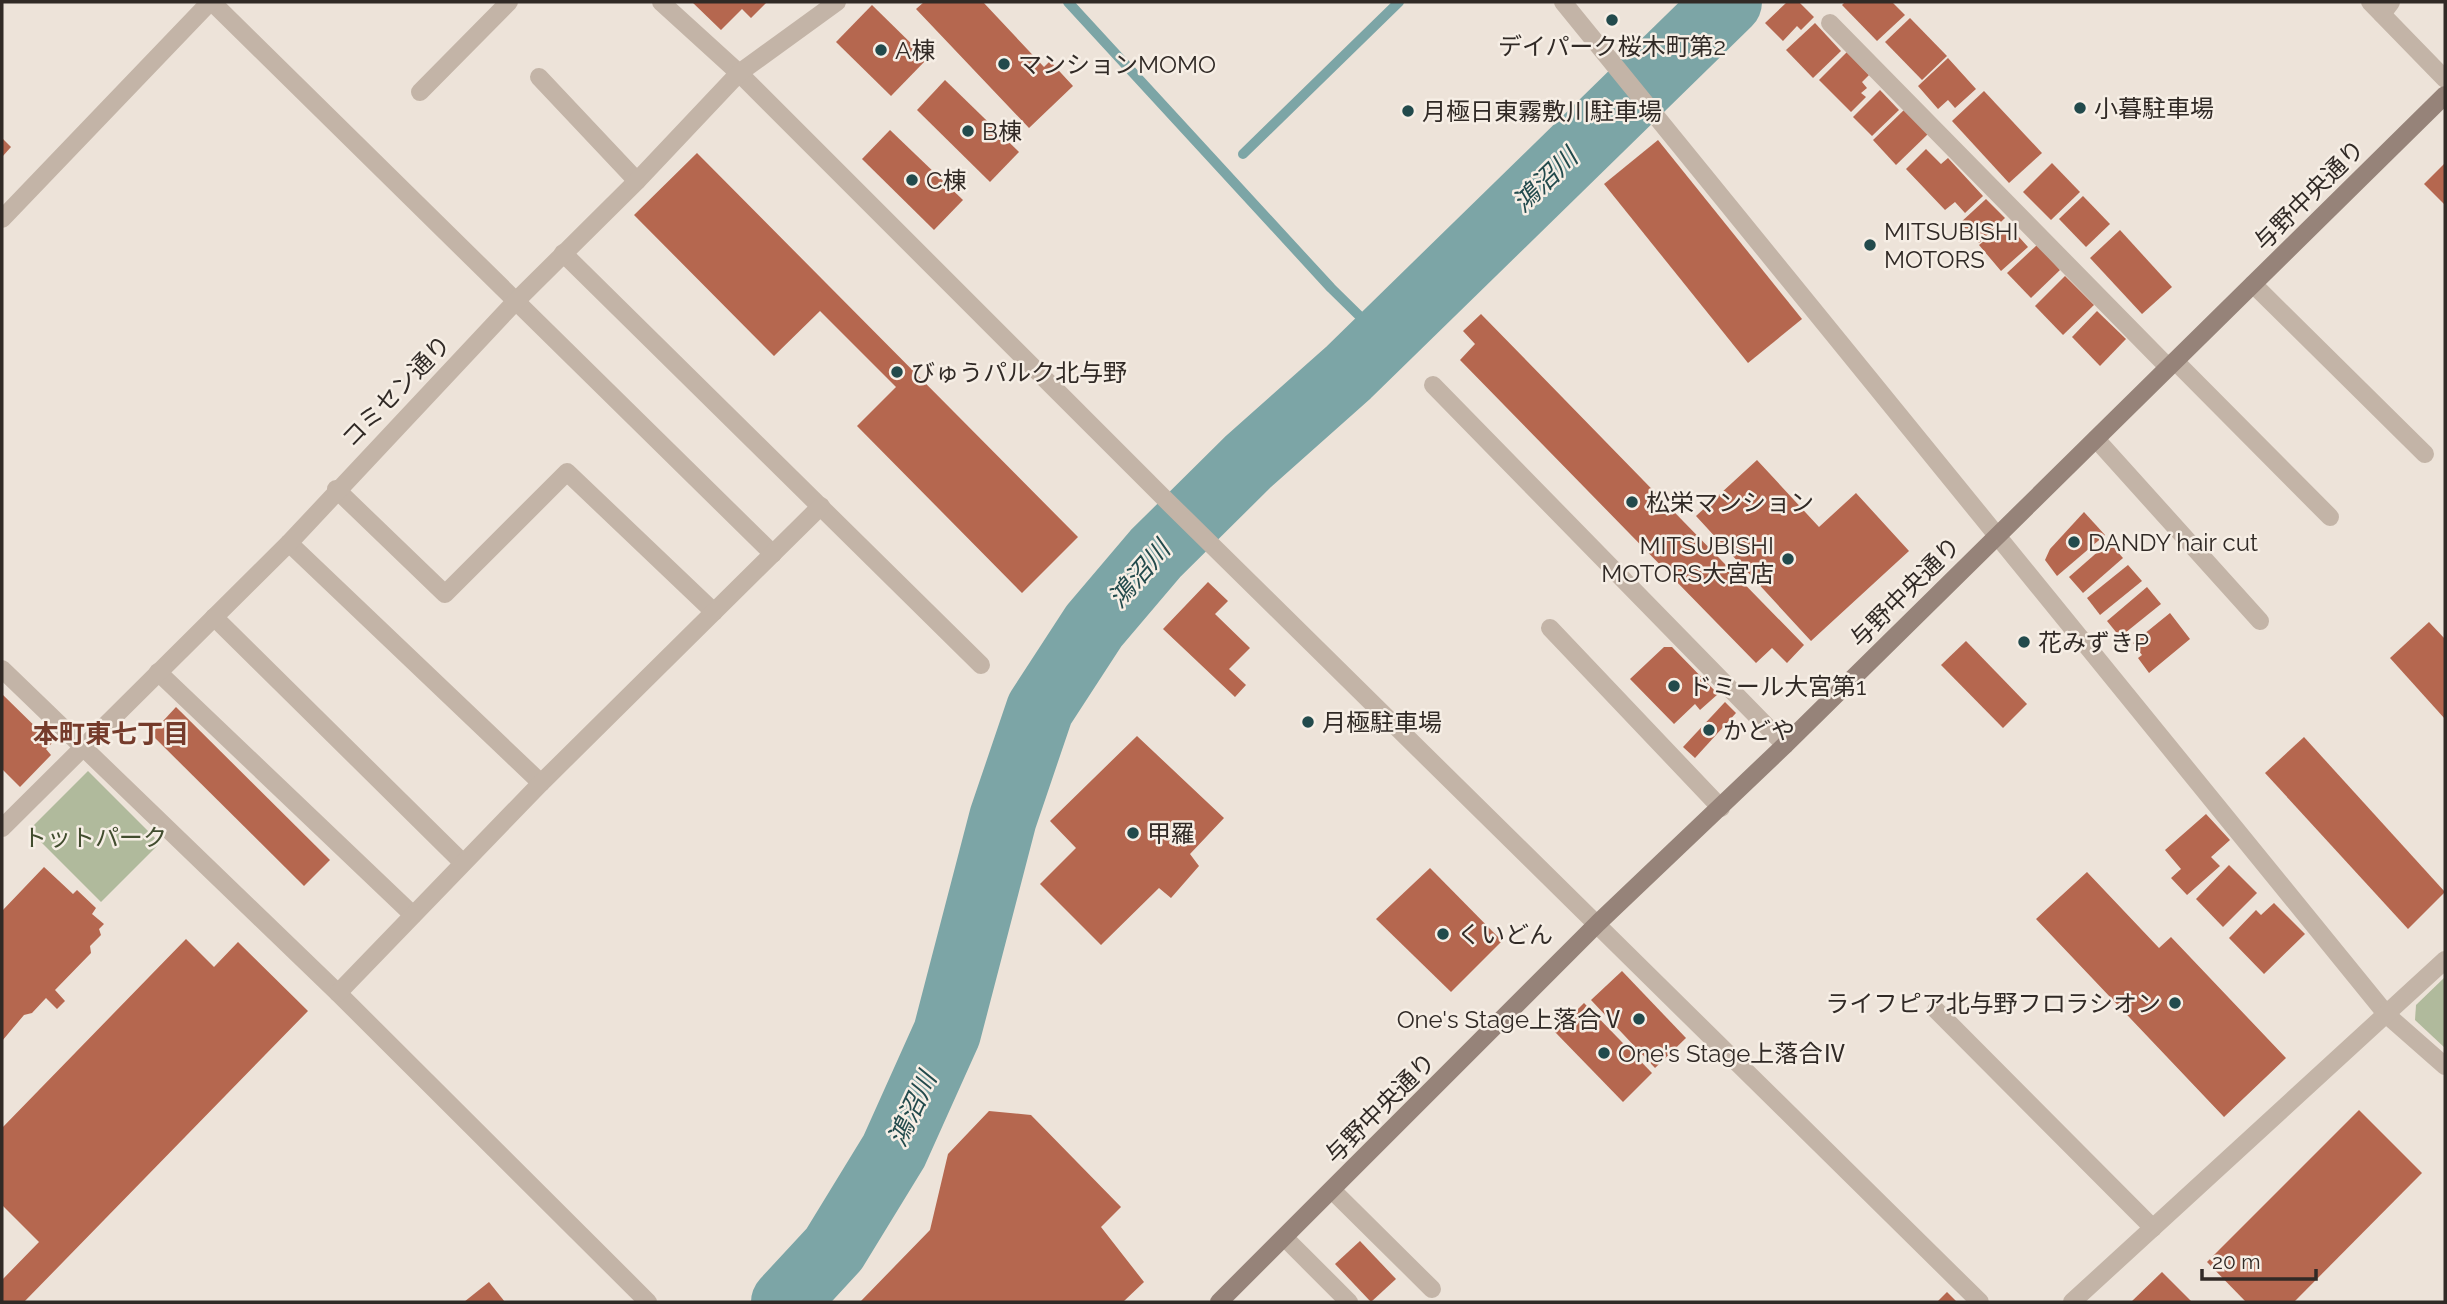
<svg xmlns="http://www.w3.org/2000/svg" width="2447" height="1304" viewBox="0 0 2447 1304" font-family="Raleway,'Noto Sans JP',sans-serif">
  <rect width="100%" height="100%" fill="#ede3d9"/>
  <g fill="#b0ba9c">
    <path d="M88,771l72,72 -59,59 -72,-72z"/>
    <path d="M2445,977v71l-30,-28 1,-15z"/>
  </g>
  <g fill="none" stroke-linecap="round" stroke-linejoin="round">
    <g stroke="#7ca5a6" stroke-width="10">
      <path d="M1068,2l263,286 52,51"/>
      <path d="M1243,154l156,-152"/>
    </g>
    <path stroke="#7ca5a6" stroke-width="68" d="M785,1302l49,-53 60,-98 53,-118 56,-215 37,-109 54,-83 62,-73 93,-92 99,-88 380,-371"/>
  </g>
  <g fill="#b5674f">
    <path d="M692,2h75l-16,16 -9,-9 -21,21z"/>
    <path d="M924,2h59l61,65 6,-6 23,25 -44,42 -113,-119z"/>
    <path d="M1787,2h12l15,15 -13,13 -4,-4 -14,15 -18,-18z"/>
    <path d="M1845,2h47l13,13 -28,26 -35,-36z"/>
    <path d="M872,5l55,54 -36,37 -55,-54z"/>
    <path d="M1910,18l37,38 -25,24 -37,-38z"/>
    <path d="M1815,23l26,28 -28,27 -27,-28z"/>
    <path d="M1847,52l22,23 -7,7 5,6 -6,5 5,4 -15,15 -32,-32z"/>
    <path d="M1948,58l28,31 -21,19 -7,-8 -10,9 -20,-23z"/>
    <path d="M945,80l74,72 -29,30 -73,-72z"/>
    <path d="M1880,90l19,20 -27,26 -19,-19z"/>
    <path d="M1984,91l58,62 -33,30 -57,-62z"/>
    <path d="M1904,110l24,24 -32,31 -23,-25z"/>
    <path d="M890,130l73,70 -29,30 -72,-71z"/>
    <path d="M2,138l9,9 -9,10z"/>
    <path d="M1658,140l144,179 -54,44 -144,-179z"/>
    <path d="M1926,149l15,15 7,-6 35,38 -18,17 -10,-11 -10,8 -39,-41z"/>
    <path d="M697,153l381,384 -56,56 -165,-167 39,-39 -76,-76 -46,45 -140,-141z"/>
    <path d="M2052,163l28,29 -29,28 -28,-28z"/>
    <path d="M2445,163v42l-21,-21z"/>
    <path d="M2083,196l27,28 -24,23 -27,-28z"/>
    <path d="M1986,199l19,19 -26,25 -19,-20z"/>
    <path d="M2010,227l18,20 -27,24 -22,-26 10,-8 4,5z"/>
    <path d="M2120,230l52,57 -30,27 -52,-56z"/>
    <path d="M2037,245l23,25 -29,28 -24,-25z"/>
    <path d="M2065,276l29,29 -31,30 -28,-29z"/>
    <path d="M2097,311l29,28 -26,27 -28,-29z"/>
    <path d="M1481,314l323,331 -17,18 -15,-15 -16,15 -296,-303 15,-16 -12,-13z"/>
    <path d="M1757,460l62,67 37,-34 53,58 -98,90 -115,-125z"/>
    <path d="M2084,512l21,23 -48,41 -12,-16 5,-11z"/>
    <path d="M2109,542l14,16 -40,35 -14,-16z"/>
    <path d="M2128,565l14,16 -42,34 -13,-17z"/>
    <path d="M1208,582l20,19 -13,13 35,34 -21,21 17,16 -11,12 -72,-68z"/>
    <path d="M2147,587l14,17 -41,33 -13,-16z"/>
    <path d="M2170,613l20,26 -41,34 -11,-15 4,-3 -9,-12z"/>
    <path d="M2429,622l16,17v80l-55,-61z"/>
    <path d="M1966,641l61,63 -24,24 -62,-63z"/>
    <path d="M1664,647h8l46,47 -18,16 -5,-6 -21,20 -44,-45z"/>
    <path d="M2,694l50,49 -6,6 5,6 -31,32 -18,-18z"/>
    <path d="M1725,702l11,11 -41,45 -12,-11z"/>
    <path d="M176,707l154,153 -26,26 -153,-152z"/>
    <path d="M1137,736l87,82 -34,36 9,12 -28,32 -12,-10 -58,57 -61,-61 36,-36 -26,-27z"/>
    <path d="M2304,737l141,155 -37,37 -143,-156z"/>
    <path d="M2206,814l24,26 -19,17 9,9 -33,29 -16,-17 10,-9 -16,-19z"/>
    <path d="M2229,865l28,28 -34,34 -27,-28z"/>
    <path d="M44,867l29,27 4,-4 19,18 -4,6 12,10 -5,5 2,6 -11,11 1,7 -36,37 10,11 -8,8 -11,-11 -14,15 -8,2 -22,26v-130z"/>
    <path d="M1430,868l72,73 -51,51 -75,-73z"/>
    <path d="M2087,872l72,76 12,-11 115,121 -62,59 -188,-198z"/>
    <path d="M2274,903l31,31 -41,40 -35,-36 27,-28 5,5z"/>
    <path d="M186,939l28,28 24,-25 70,69 -284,291h-22v-22l37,-38 -37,-37v-77z"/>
    <path d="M1622,971l64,67 -31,30 -64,-68z"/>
    <path d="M1584,1003l68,70 -29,29 -68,-70z"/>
    <path d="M2359,1110l63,63 -128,129h-48l-39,-40z"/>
    <path d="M989,1111l42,4 90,92 -20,20 43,55 -21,20h-263l70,-72 18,-76z"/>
    <path d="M1360,1241l36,38 -25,23 -36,-38z"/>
    <path d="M2162,1272l30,30h-61z"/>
    <path d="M489,1282l16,20h-41z"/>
    <path d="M1947,1292l10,10h-20z"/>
  </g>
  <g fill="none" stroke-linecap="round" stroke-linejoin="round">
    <g stroke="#c3b4a7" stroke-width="18">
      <path d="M212,2l561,552"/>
      <path d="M2382,14l9,-12"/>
      <path d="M1830,23l338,344"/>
      <path d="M2253,284l172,170"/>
      <path d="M2175,361l155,156"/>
      <path d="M1433,385l352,360"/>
      <path d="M2096,439l164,182"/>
      <path d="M1550,628l171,180"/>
    </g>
    <g stroke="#c3b4a7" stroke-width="18">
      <path d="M661,2l78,71 428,428 813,801"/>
      <path d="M1563,2l824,1013 58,51"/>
      <path d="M2370,2l75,77"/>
      <path d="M539,77l98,104"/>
      <path d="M420,92l89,-90"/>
      <path d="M2,219l208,-217"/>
      <path d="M563,253l418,412"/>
      <path d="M336,489l109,105 122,-122 147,140"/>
      <path d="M289,543l252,240"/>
      <path d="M214,617l249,246"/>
      <path d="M2,669l336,324 310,309"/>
      <path d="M158,672l255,243"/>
      <path d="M2,828l287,-285 226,-241 122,-121 102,-108 98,-71"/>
      <path d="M338,993l203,-210 280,-277"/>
      <path d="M1936,1010l217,218"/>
      <path d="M1333,1191l99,98"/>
      <path d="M1285,1238l64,64"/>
      <path d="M2072,1302l373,-342"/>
    </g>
    <path stroke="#968379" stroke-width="18" d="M1219,1302l379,-379 187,-178 660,-650"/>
  </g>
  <g fill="#224a4c" stroke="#f6eee5" stroke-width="2.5">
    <circle cx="1612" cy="20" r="7"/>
    <circle cx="881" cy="50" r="7"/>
    <circle cx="1004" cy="64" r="7"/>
    <circle cx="2080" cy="108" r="7"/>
    <circle cx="1408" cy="111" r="7"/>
    <circle cx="968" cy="131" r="7"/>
    <circle cx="912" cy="180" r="7"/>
    <circle cx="1870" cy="245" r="7"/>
    <circle cx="897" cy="372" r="7"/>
    <circle cx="1632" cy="502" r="7"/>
    <circle cx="2074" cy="542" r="7"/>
    <circle cx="1788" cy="559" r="7"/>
    <circle cx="2024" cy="642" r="7"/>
    <circle cx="1674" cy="686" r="7"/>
    <circle cx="1308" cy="722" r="7"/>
    <circle cx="1709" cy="730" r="7"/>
    <circle cx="1133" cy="833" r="7"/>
    <circle cx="1443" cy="934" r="7"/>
    <circle cx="2175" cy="1003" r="7"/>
    <circle cx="1639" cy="1019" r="7"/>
    <circle cx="1604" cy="1053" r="7"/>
  </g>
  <g text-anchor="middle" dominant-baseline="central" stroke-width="5" stroke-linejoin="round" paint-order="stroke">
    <g font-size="24" fill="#312a26" stroke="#f6eee5" text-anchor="start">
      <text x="1612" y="46" text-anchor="middle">デイパーク桜木町第2</text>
      <text x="895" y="50">A棟</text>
      <text x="1018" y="64">マンションMOMO</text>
      <text x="2094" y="108">小暮駐車場</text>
      <text x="1422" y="111">月極日東霧敷川駐車場</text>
      <text x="982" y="131">B棟</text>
      <text x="926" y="180">C棟</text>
      <text x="1884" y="231">MITSUBISHI<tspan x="1884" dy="28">MOTORS</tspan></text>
      <text x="911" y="372">びゅうパルク北与野</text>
      <text x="1646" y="502">松栄マンション</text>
      <text x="2088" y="542">DANDY hair cut</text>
      <text x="1774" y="545" text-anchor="end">MITSUBISHI<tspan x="1774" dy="28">MOTORS大宮店</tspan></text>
      <text x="2038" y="642">花みずきP</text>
      <text x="1688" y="686">ドミール大宮第1</text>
      <text x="1322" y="722">月極駐車場</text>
      <text x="1723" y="730">かどや</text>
      <text x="1147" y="833">甲羅</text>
      <text x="1457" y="934">くいどん</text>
      <text x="2161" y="1003" text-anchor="end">ライフピア北与野フロラシオン</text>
      <text x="1625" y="1019" text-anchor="end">One's Stage上落合Ⅴ</text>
      <text x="1618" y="1053">One's Stage上落合Ⅳ</text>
    </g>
    <g font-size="24" fill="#312a26" stroke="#f6eee5">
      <text transform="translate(2309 195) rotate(-45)">与野中央通り</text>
      <text transform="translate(396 391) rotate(-46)">コミセン通り</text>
      <text transform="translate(1905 592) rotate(-45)">与野中央通り</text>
      <text transform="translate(1380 1108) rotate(-45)">与野中央通り</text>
    </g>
    <g font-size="24" fill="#414c2e" stroke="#f6eee5">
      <text x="95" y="837">トットパーク</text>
    </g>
    <g font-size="26" font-style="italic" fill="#224a4c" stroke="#f6eee5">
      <text transform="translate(1545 180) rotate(-44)">鴻沼川</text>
      <text transform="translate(1139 574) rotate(-49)">鴻沼川</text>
      <text transform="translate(912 1109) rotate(-65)">鴻沼川</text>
    </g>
    <g font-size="26" font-weight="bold" fill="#753b2b" stroke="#f6eee5">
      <text x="111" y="734">本町東七丁目</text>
    </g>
  </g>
  <rect width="2447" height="1304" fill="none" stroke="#312a26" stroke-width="7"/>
  <path d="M2202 1269v10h114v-10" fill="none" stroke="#312a26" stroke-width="3.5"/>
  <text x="2212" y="1269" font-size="21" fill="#312a26" stroke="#f6eee5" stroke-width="5" paint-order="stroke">20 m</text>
</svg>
